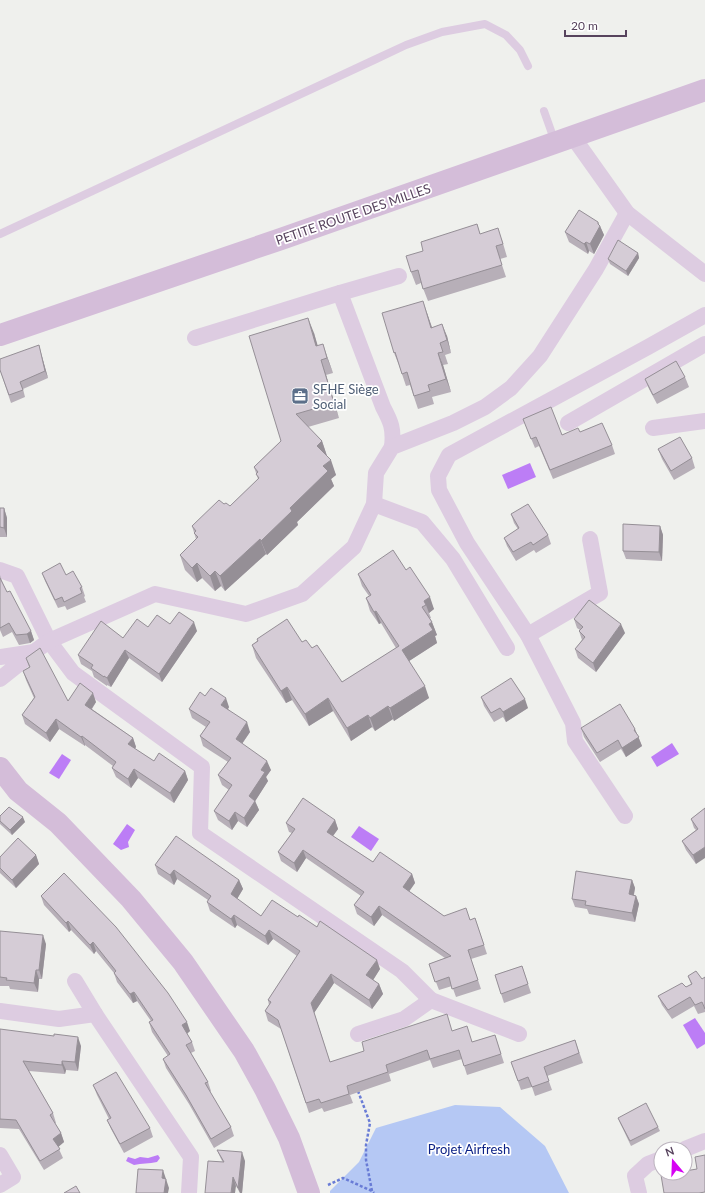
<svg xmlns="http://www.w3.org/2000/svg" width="705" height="1193" viewBox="0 0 705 1193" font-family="Lato,sans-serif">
  <rect width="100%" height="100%" fill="#eff0ed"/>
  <path fill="#b5c8f4" d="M455,1105l45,2 45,39 24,47h-239v-2l29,-29 17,-34z"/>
  <g fill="#bc7df6">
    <path d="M530,463l6,14 -28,12 -6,-14z"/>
    <path d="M672,743l7,11 -22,13 -6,-10z"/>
    <path d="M62,754l9,6 -12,19 -10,-6z"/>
    <path d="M127,824l8,6 -7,12 1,5 -8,3 -8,-6z"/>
    <path d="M359,826l20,13 -8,12 -20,-14z"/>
    <path d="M695,1018l10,15v11l-8,5 -14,-24z"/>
    <path d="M158,1155l2,3 -3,4c-8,2 -15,1 -23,3l-8,-4 2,-4 7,2 5,-2 8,1z"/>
  </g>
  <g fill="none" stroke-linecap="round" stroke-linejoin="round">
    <g stroke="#697cd6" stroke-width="2.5" stroke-dasharray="3 2" stroke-linecap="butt">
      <path d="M358,1091l12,32 -4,22v15l6,31"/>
      <path d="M328,1185l15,-7 29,13 2,2"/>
    </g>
    <g stroke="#ddcce1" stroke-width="8">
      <path d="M544,111l11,31"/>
      <path d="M0,234l374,-174 32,-15 36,-13 43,-8 21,11 14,15 8,16"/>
    </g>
    <g stroke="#ddcce1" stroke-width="16">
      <path d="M573,137l54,76 78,61"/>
      <path d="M340,293l59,-17"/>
      <path d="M195,338l145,-45 43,114c8,15 11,22 9,40"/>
      <path d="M568,423l137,-79"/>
      <path d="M653,428l52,-7"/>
      <path d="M374,504l48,18 31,37 54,89"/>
      <path d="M0,570l17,6 32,65 24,32 129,94 -2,66 202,138 29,29 88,34"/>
      <path d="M528,635l72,-42 -10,-54"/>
      <path d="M34,652l15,-11 106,-47 91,20 56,-20 52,-47 20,-43 2,-31 16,-26 61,-24 32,-16 26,-19 29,-32 56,-87 31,-56"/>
      <path d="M0,657l34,-5 -34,27"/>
      <path d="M625,816l-50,-75 -2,-18 -45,-88 -61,-92 -28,-53 -1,-14 11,-21 199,-108 57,-32"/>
      <path d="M75,981l20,33"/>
      <path d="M0,1011l59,8 36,-5 96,143 -2,36"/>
      <path d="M358,1034l46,-15 27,-19"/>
      <path d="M685,1149l20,-8"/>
      <path d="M0,1155l13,22 -13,8"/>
      <path d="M639,1193l-4,-17 13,-12 13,-5"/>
    </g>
    <g stroke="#d4bdd9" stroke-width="22">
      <path d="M0,335l281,-96 424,-149"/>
      <path d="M0,768l18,23 40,32 73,76 52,63 61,89 21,38 24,49 20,55"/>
    </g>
  </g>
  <g fill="#b7afb8">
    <path d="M477,224l3,10 22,6 5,17 -7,2 6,18 -78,24 -7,-18 -5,2 -5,-13 12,-21z"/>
    <path d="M599,225l1,1 4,9 -10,19 -5,-3 -1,3 -19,-12 -4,-10z"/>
    <path d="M638,253l1,5 -11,18 -18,-12 -2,-5z"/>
    <path d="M427,313l5,14 15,9 4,17 -6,2 3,9 -5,1 8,27 -19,5 2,7 -16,5 -8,-24 -4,1 -7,-21 -5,-12z"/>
    <path d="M314,333l3,12 11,14 5,14 -7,2 13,43 -31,9 14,14 5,15 9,19 -5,4 3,7 -37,36 1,3 -31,30 -1,-1 -41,37 -4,-5 -6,5 -13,-13 -5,4 -12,-12 -5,-15 16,-16 -4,-13 32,-22 6,2 28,-27 -4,-12 27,-26z"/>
    <path d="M39,345l2,8 7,25 -25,11 2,8 -14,6 -11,-33z"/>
    <path d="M685,377l4,10 -32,17 -8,-15 -4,-10z"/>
    <path d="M523,419l39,16 18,-3 32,13 3,9 -62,25 -14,-33 -4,2z"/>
    <path d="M658,449l34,9 3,10 -21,12 -12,-21z"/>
    <path d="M0,508h4l3,10v19h-7z"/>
    <path d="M511,514l37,21 3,9 -15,9 -2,-3 -18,11 -9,-15 -3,-8 14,-9 -4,-6z"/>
    <path d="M660,526l3,9 -1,26 -36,-2 -3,-8z"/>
    <path d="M406,570l28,39 -5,4 2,5h-1l7,17 -2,1 2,7 -28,18 20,37 -35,23 -1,-2 -18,12 -3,-4 -21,14 -18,-30 -24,15 -17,-26 -6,3 -30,-45 -4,-13 5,-4v-2l45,3 10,6 30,34 54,-34 -15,-25 -2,1 -9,-13 -4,-13 3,-2 -7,-10 -4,-12z"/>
    <path d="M42,573l24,2 16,12 3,9 -1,1 2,5 -19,8 -2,-4 -7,2 -13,-27z"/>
    <path d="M0,575l2,6 5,11 24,39 3,9 -4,3 -11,2 -7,-13 -9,5 -3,-7z"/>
    <path d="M574,619l51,14 -29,39 -18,-14 -3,-9 7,-9 -3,-9 1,-1 -3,-2z"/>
    <path d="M170,624l27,7 -35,51 -33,-24 -18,29 -4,-2v1l-13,-9 -2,-6 -11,-7 -3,-9 45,-17 25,-11z"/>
    <path d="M26,658l42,43 28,1 -4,7 41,29 3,9 -1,2 19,12 31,10 3,9 -14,23 -36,-25 -7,10 -15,-11 -4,-9 1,-2 -28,-21v1l-26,-17 -9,13 -25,-18 -3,-9 12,-17 -8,-18 -3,-9 6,-4z"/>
    <path d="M205,696l24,11 -1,2 22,23 -8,12 29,26 -5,7 2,4 -13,20 4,9 -12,17 -9,-6 -6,9 -14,-10 -4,-9 15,-21 -7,-5 -4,-10 10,-13 -25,-16 -3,-10 6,-9 -14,-9 -3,-9z"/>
    <path d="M481,697l47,11 -22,14 -3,-5 -9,5 -10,-16z"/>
    <path d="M581,728l57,8 4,10 -16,11 -5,-8 -21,13 -16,-25z"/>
    <path d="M705,808l-9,56 -10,-14 -4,-9 14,-11 -2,-2 -3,-9z"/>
    <path d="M0,816l25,6 -13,13 -12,-11z"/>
    <path d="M335,820l3,9 -5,7 40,26 39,12 3,9 -6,8 35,25 26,4 5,-2 12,36 -16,5 10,30 -25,8 -4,-11 -13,4 -10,-26 16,-6 -63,-43 -8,11 -17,-12 -3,-9 7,-9 -55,-38 -9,14 -16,-11 -3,-9 14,-19 -3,-1 -3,-9z"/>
    <path d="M36,855l3,9 -23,24 -16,-15v-16z"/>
    <path d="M155,865l84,15 4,9 -6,10 24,17 37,1 19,10 63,42 -7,11 6,4 4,10 -11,15 -38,-26 -20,30 16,49 123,-31 19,11 23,-7 9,28 -37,12 -5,-16 -29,9 -3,-8 -41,14 2,7 -41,14 3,8 -29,9 -2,-4 -13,5 -28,-84 -13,-8 -3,-10 4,-6 -1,-5 29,-44 -24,-17 -5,6 -31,-20 -2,3 -25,-17 -3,-9 1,-2 -31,-21 -3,6 -16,-11z"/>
    <path d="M64,873l126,158 -3,3 5,8 3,9 -4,2 17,29 3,9 -1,1 21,35 3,9 -20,12 -25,-44 -23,-36 -3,-9 5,-3 -16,-24 -3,-10 2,-1 -14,-20 -4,2 -16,-21 -3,-9 -18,-22 -2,3 -23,-24 -2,2 -25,-27 -3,-9z"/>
    <path d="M632,880l3,8 -1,7 2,1 3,8 -4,18 -46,-8 -2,-5 -12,-2 -3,-8z"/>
    <path d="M0,931l46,13 -4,35h-3l-1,13 -28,-3 -1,-3h-9z"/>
    <path d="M522,966l9,27 -27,10 -9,-28z"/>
    <path d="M688,976l14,3 3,-2v35l-7,2 -4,-8 -22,13 -10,-14 -4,-9 28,-9 5,-3z"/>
    <path d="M0,1029l81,17 -3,25 -12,-1 -1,4 -36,-3 24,42 3,10h-1l6,10 3,9 -6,5 5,11 -19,12 -25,-41 -19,-1z"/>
    <path d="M575,1040l8,23 -36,13 5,14 -17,6 -3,-9 -11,3 -10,-28z"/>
    <path d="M93,1085l57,43 3,9 -29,16 -13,-24 -4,-9 2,-1 -12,-24z"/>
    <path d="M618,1118l40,9 2,4 -29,15 -11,-23z"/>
    <path d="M217,1150l28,11 -3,32h-2l-19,-34z"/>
  </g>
  <g fill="#958f96">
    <path d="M598,222l2,5v-1l4,9 -10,19 -4,-10z"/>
    <path d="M586,242l3,9 -1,3 -4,-10z"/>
    <path d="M638,253l1,5 -11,18 -2,-5z"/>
    <path d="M423,301l13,39 -5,-12z"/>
    <path d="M308,318l6,15 8,27 -6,-14z"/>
    <path d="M442,324l5,12 4,17 -4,-13z"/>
    <path d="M323,344l5,15 5,14 -6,-15z"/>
    <path d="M39,345l2,8 7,25 -3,-7z"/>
    <path d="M438,353l5,12 8,27 -5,-13z"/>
    <path d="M321,360l5,15 13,43 -5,-15z"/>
    <path d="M322,441l5,15 -10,-10z"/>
    <path d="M331,460l5,15 -5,4 3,7 -37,36 1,3 -31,30 -6,-14 62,-75z"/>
    <path d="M4,508l3,10v19l-3,-9z"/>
    <path d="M660,526l3,9 -1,26 -3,-9z"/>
    <path d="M260,539l6,15 -41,37 -5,-15z"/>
    <path d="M197,563l5,15 -5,4 -5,-14z"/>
    <path d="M215,571l6,15 -6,5 -5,-15z"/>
    <path d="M430,597l4,12 -5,4 -3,-8 -2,-4z"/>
    <path d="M376,611l5,12 -2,1 -5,-12z"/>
    <path d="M194,622l3,9 -35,51 -3,-8z"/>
    <path d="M432,622l5,13 -2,1 2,7 -31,20 -4,-13 27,-26z"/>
    <path d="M621,624l4,9 -29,39 -3,-9z"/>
    <path d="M31,631l3,9 -4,3 -3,-9z"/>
    <path d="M125,650l4,8 -18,29 -4,-9z"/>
    <path d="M425,686l4,12 -35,23 -4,-13z"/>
    <path d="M287,687l5,13 -6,3 -5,-12z"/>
    <path d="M93,693l3,9 -8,12 -3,-9z"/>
    <path d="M226,698l3,9 -4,7 -4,-9z"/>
    <path d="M328,698l5,13 -24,15 -4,-12z"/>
    <path d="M525,699l3,9 -22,14 -3,-10z"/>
    <path d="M388,706l5,13 -18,12 -5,-13z"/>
    <path d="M368,715l4,12 -21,14 -4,-13z"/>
    <path d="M56,719l3,10 -9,13 -4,-9z"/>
    <path d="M247,722l3,10 -11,16 -3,-9z"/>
    <path d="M635,729l7,17 -16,11 -4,-9 12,-18z"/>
    <path d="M82,736l3,9v1l-4,-9z"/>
    <path d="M133,738l3,9 -5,6 -3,-9z"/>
    <path d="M267,761l4,9 -5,7 2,4 -16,25 -3,-10 12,-26z"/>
    <path d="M134,769l4,9 -7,10 -3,-9z"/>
    <path d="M185,771l3,9 -14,23 -4,-10z"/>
    <path d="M255,801l4,9 -12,17 -3,-9z"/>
    <path d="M235,812l3,9 -6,9 -3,-9z"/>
    <path d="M23,817l2,5 -13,13 -2,-5z"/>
    <path d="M335,820l3,9 -8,11 -3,-8z"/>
    <path d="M705,847v11l-9,6 -3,-9z"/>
    <path d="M303,850l3,8 -9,14 -3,-9z"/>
    <path d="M36,855l3,9 -23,24 -4,-8z"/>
    <path d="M174,870l3,9 -3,6 -4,-10z"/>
    <path d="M412,874l3,9 -9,13 -3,-9z"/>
    <path d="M239,880l4,9 -9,15 -3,-10z"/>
    <path d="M632,880l3,8 -3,15 -3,-9z"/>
    <path d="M636,896l3,8 -4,18 -3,-9z"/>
    <path d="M379,906l3,9 -8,11 -3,-9z"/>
    <path d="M234,915l3,10 -2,3 -4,-9z"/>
    <path d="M68,921l3,9 -2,2 -3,-9z"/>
    <path d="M269,930l4,9 -5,6 -3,-9z"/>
    <path d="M43,935l3,9 -4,35 -3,-9z"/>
    <path d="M93,942l3,9 -2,3 -4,-9z"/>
    <path d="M377,960l3,9 -10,16 -4,-10z"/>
    <path d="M36,970l3,9 -1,13 -4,-9z"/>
    <path d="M331,974l3,9 -20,30 19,58 -22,-68z"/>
    <path d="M379,984l4,10 -11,15 -3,-9z"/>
    <path d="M134,992l3,9 -4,2 -3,-9z"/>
    <path d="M187,1022l3,9 -5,4 -3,-10z"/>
    <path d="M78,1037l3,9 -3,25 -3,-9z"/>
    <path d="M62,1061l4,9 -1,4 -3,-9z"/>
    <path d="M61,1133l3,9 -7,6 -4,-9z"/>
    <path d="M242,1152l3,9 -3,32h-2l-2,-5z"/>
    <path d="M163,1170l6,18 -1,5h-4l-2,-15z"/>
    <path d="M233,1177l3,9 -1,7h-4z"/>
  </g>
  <g fill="#d5ccd6" stroke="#958f96">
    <path d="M579,210l19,12v2l2,2 -10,18 -4,-2 -2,2 -19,-12z"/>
    <path d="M477,224l3,10 18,-6 5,16 -7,2 6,19 -79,24 -5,-19 -7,2 -5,-16 17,-5 -2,-9z"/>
    <path d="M618,240l20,13 -12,18 -18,-12z"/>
    <path d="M423,301l8,27 11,-4 5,16 -7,3 3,9 -5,1 8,26 -18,6 2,6 -16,5 -7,-24 -5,2 -7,-22 -1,1 -12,-40z"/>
    <path d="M308,318l8,28 7,-2 4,14 -6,2 13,43 -38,11 26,27 -5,5 14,14 -8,6 5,5 -38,37 2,3 -31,30 -1,-2 -40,37 -5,-5 -5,5 -13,-13 -5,5 -12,-13 18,-18 -4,-4 2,-2 -4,-5 27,-26 5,4 2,-1 4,3 29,-28 -3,-4 2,-2 -4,-5 27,-26 -32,-105z"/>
    <path d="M39,345l6,26 -25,11 3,8 -14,5 -9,-25v-11z"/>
    <path d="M676,361l9,16 -32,18 -8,-16z"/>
    <path d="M551,407l11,28 16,-7 2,4 22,-9 10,22 -62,25 -14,-33 -5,2 -8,-20z"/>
    <path d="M680,437l12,21 -21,13 -13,-22z"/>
    <path d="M528,504l20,31 -15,10 -2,-3 -18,10 -9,-14 15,-10 -8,-14z"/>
    <path d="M0,508h4v20l-4,-1z"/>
    <path d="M623,524l37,2 -1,26 -36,-1z"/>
    <path d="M393,550l13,20 4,-3 20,30 -6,4 2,4 -4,2 10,15 -3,2 4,6 -31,20 23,36 -35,22 -2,-2 -18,12 -2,-3 -21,13 -19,-30 -23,16 -18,-27 -6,4 -29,-46 6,-4 -1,-2 30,-20 15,23 4,-2 6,8 5,-3 25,37 57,-36 -23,-35 -2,1 -8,-14 5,-3 -13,-21z"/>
    <path d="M60,563l6,12 7,-4 9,16 -2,1 2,5 -18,9 -2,-5 -7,3 -13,-27z"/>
    <path d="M0,578l7,14 3,-1 21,40 -4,3 -11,1 -7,-12 -9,5z"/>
    <path d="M589,600l32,24 -28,39 -18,-14 10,-12 -6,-6 4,-4 -9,-8z"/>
    <path d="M179,612l15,10 -35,52 -34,-24 -18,28 -3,-2v1l-13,-9 2,-3 -15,-10 23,-34 22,17 14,-19 11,8 9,-12 13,9z"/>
    <path d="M40,648l28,53 12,-18 13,10 -8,12 48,33 -5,6 26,17 5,-8 26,18 -15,22 -36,-24 -6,10 -16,-11 4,-6 -34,-26 -1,1 -25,-18 -10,14 -24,-18 13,-18 -12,-26 7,-4 -4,-9z"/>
    <path d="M511,678l14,21 -22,13 -3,-4 -9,5 -10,-16z"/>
    <path d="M211,688l15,10 -5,7 26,17 -11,17 31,22 -6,9 4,2 -16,24 6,5 -11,17 -9,-6 -6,9 -15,-10 18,-26 -14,-10 13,-17 -31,-22 10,-14 -21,-13 11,-17 5,4z"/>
    <path d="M620,704l15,25 -1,1 5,7 -17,11 -4,-8 -21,13 -16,-25z"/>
    <path d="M303,798l32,22 -8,12 46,30 7,-10 32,22 -9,13 41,29 22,-8 4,12 5,-2 9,27 -16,5 10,30 -26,9 -3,-12 -14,5 -6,-18 22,-8 -72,-50 -8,11 -17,-12 10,-13 -61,-42 -9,13 -16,-11 17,-23 -9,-6z"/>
    <path d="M9,807l14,10 -13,13 -10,-9v-5z"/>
    <path d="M705,808v39l-12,8 -11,-14 16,-12 -7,-10z"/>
    <path d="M176,836l63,44 -8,14 30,22 11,-16 26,17 1,-2 18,12 3,-6 57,39 -11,15 13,9 -10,16 -38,-26 -20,29 19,59 34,-11 -2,-9 85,-28 5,17 15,-5 5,16 23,-7 6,19 -37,12 -5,-16 -29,9 -3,-9 -41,15 2,7 -41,14 2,8 -28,9 -2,-4 -13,4 -28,-83 -13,-9 6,-9 -3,-2 32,-49 -31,-21 -4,6 -31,-21 -3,4 -24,-17 4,-6 -37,-26 -4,5 -15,-10z"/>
    <path d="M18,838l18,17 -24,25 -12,-12v-11z"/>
    <path d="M576,871l56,9 -3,14 7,2 -4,17 -47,-8 1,-4 -14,-2z"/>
    <path d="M64,873l52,54 52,66 19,29 -5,3 10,17 -6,3 22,37 -3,1 26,44 -20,12 -25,-44 -23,-36 7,-5 -21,-32 4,-2 -19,-28 -4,2 -16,-21 2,-2 -23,-29 -3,3 -22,-24 -2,2 -25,-27z"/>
    <path d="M0,931l43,4 -4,35h-3l-2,13 -28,-3 1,-2 -7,-1z"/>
    <path d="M522,966l6,18 -27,10 -6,-19z"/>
    <path d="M696,971l6,8 3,-2v32l-3,-7 -7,3 -5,-8 -22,13 -10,-14 24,-13 4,4 6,-3 -4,-8z"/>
    <path d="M0,1029l54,7v-2l24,3 -3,25 -13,-1v4l-39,-4 30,52 -3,2 11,18 -8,6 7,10 -20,12 -24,-41 -16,-1z"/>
    <path d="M575,1040l4,13 -35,14 5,14 -17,6 -4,-10 -10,4 -7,-19z"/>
    <path d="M116,1072l34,56 -30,16 -13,-24 4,-2 -18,-33z"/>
    <path d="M646,1103l12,24 -28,14 -12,-23z"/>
    <path d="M217,1150l25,2 -4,36 -5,-11 -2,16h-26l3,-32 16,1z"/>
    <path d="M705,1155v37l-6,1h-35l-3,-18 11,-2h13v-2l12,-2 -2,-12z"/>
    <path d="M138,1169l25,1 -1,8 4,1 -2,14h-28z"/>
    <path d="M76,1186l4,7h-16z"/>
  </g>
  <defs>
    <g id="office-square" transform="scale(0.9)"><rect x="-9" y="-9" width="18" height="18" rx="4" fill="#5c6f8a" stroke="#fff"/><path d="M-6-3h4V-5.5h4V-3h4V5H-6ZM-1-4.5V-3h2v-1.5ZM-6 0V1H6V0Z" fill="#fff"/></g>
  </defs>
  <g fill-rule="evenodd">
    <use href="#office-square" x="300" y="396"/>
  </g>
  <g text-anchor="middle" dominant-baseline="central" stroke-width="3.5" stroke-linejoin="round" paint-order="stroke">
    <g font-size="13" fill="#57435d" stroke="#fff">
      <text transform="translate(353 214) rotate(-19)">PETITE ROUTE DES MILLES</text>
    </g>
    <g font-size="13" fill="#4e5e75" stroke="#fff" text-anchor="start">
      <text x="313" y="389">SFHE Siège<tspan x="313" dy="15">Social</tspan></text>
    </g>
    <g font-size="13" fill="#0c2286" stroke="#fff">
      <text x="469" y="1149">Projet Airfresh</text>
    </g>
  </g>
  <g transform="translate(673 1161) rotate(341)"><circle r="19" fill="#ffffff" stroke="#bcb4be"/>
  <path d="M0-3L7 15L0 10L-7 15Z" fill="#d603f3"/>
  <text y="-6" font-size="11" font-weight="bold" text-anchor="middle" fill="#57435d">N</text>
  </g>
  <path d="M565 30v6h61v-6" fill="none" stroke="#57435d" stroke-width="2"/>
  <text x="571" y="30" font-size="12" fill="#57435d" stroke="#ffffff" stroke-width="3" paint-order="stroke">20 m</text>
</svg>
